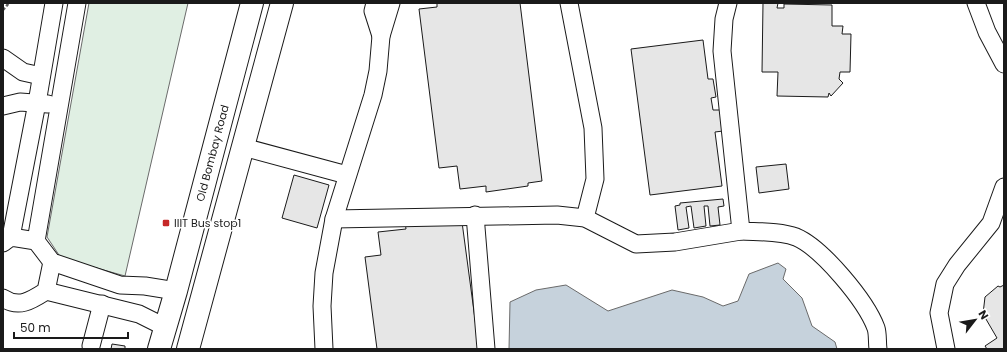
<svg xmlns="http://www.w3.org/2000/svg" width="1007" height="352" viewBox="0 0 1007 352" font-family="Poppins,sans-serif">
  <rect width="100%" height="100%" fill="#fff"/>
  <path fill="#e0efe3" stroke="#6a6a6a" d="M89,3h99l-63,273 -64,-18 -14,-21z"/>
  <path fill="#c6d2dc" stroke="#6a6a6a" d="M778,263l8,6 -3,10 19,19 10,28 23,16 2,7h-328l1,-47 26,-12 30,-5 42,26 64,-21 31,7 20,9 15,-5 11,-27z"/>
  <g fill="#e6e6e6" stroke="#1a1a1a">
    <path d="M437,3h83l22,178 -14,2v3l-42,6v-6l-26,3 -3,-23 -18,2 -20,-159 18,-2z"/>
    <path d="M763,3h15l-1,5h7v-4l48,1v21h11l-1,8h9l-1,38h-10l-1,7 4,4 -12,13 -2,-3 -1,4 -51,-1 1,-24h-16z"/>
    <path d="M703,40l5,39h5l3,18 -5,1 2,12h8l2,21 -8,1 7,54 -72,9 -19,-146z"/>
    <path d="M786,164l3,25 -30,4 -3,-26z"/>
    <path d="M294,175l35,10 -12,43 -35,-10z"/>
    <path d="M723,199l1,7 -6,1 2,18 -10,1 -2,-20h-4l2,20 -12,2 -3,-22 -5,1 3,21 -11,2 -3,-24 5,-1v-2z"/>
    <path d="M405,222h57l17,127h-102l-12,-92 16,-2 -3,-23 28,-3z"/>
    <path d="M1004,285v64h-17l-2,-3 12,-8 -14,-24 2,-17 13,-11 2,1z"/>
    <path d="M112,344l13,2v3h-14z"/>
  </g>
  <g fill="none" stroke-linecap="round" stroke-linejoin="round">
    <g stroke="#1a1a1a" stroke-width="19">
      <g id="minor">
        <path d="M375,3l-2,8 8,25"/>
        <path d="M569,3l24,125 2,51 -10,39"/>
        <path d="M728,3l-4,16 -2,32 19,180c17,1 39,0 55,6 26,11 70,64 80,91 2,6 1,14 2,21"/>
        <path d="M976,3l11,29 17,32"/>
        <path d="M3,58l20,14 18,4"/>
        <path d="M3,106l17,-4 28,2"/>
        <path d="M243,147l104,28"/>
        <path d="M475,215l11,134"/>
        <path d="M334,219l223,-4 28,3 51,26 39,-2 66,-11"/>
        <path d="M11,237l26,-134 17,-100"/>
        <path d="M36,241l41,-238"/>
        <path d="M3,243l8,-6 25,4 16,21 68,23 25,1 31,5"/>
        <path d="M46,291l93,23 26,13"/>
        <path d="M3,298c16,11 29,2 43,-7l6,-29"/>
        <path d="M91,346l11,-42"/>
        <path d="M324,349l-2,-43 2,-33 10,-54 39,-124 5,-24 3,-35 10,-33"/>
        <path d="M946,349l-7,-36 6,-29 12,-19 34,-42 13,-36"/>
      </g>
    </g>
    <g stroke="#1a1a1a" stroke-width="24">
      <g id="major">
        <path id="s1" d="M159,349l17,-58 76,-288"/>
        <path d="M188,349l94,-346"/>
      </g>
    </g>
    <path stroke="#5f5f5f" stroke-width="2.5" stroke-dasharray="3 2" stroke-linecap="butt" d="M3,10l6,-7"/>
    <use href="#minor" stroke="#fff" stroke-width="17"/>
    <use href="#major" stroke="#fff" stroke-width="22"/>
  </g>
  <rect fill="#c62828" stroke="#fff" stroke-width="1.5" x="162" y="219" width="8" height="8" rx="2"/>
  <g text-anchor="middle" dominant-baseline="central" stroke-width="3" stroke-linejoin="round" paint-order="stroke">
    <g font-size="11" fill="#1a1a1a" stroke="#fff">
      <text stroke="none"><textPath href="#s1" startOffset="203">Old Bombay Road</textPath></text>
    </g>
    <g font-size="11" fill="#1a1a1a" stroke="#fff" text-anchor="start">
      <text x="174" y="223">IIIT Bus stop1</text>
    </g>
  </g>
  <rect width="1007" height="352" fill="none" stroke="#1a1a1a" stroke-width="8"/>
  <g transform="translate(975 320) rotate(59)" stroke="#ffffff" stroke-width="3" paint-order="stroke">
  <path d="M0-3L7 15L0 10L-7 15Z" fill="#1a1a1a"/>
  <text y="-6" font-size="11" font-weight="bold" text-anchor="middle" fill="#1a1a1a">N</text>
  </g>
  <path d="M14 332v6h114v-6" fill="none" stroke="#1a1a1a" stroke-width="2"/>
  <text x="20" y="332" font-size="12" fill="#1a1a1a" stroke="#ffffff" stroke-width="3" paint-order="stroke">50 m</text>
</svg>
